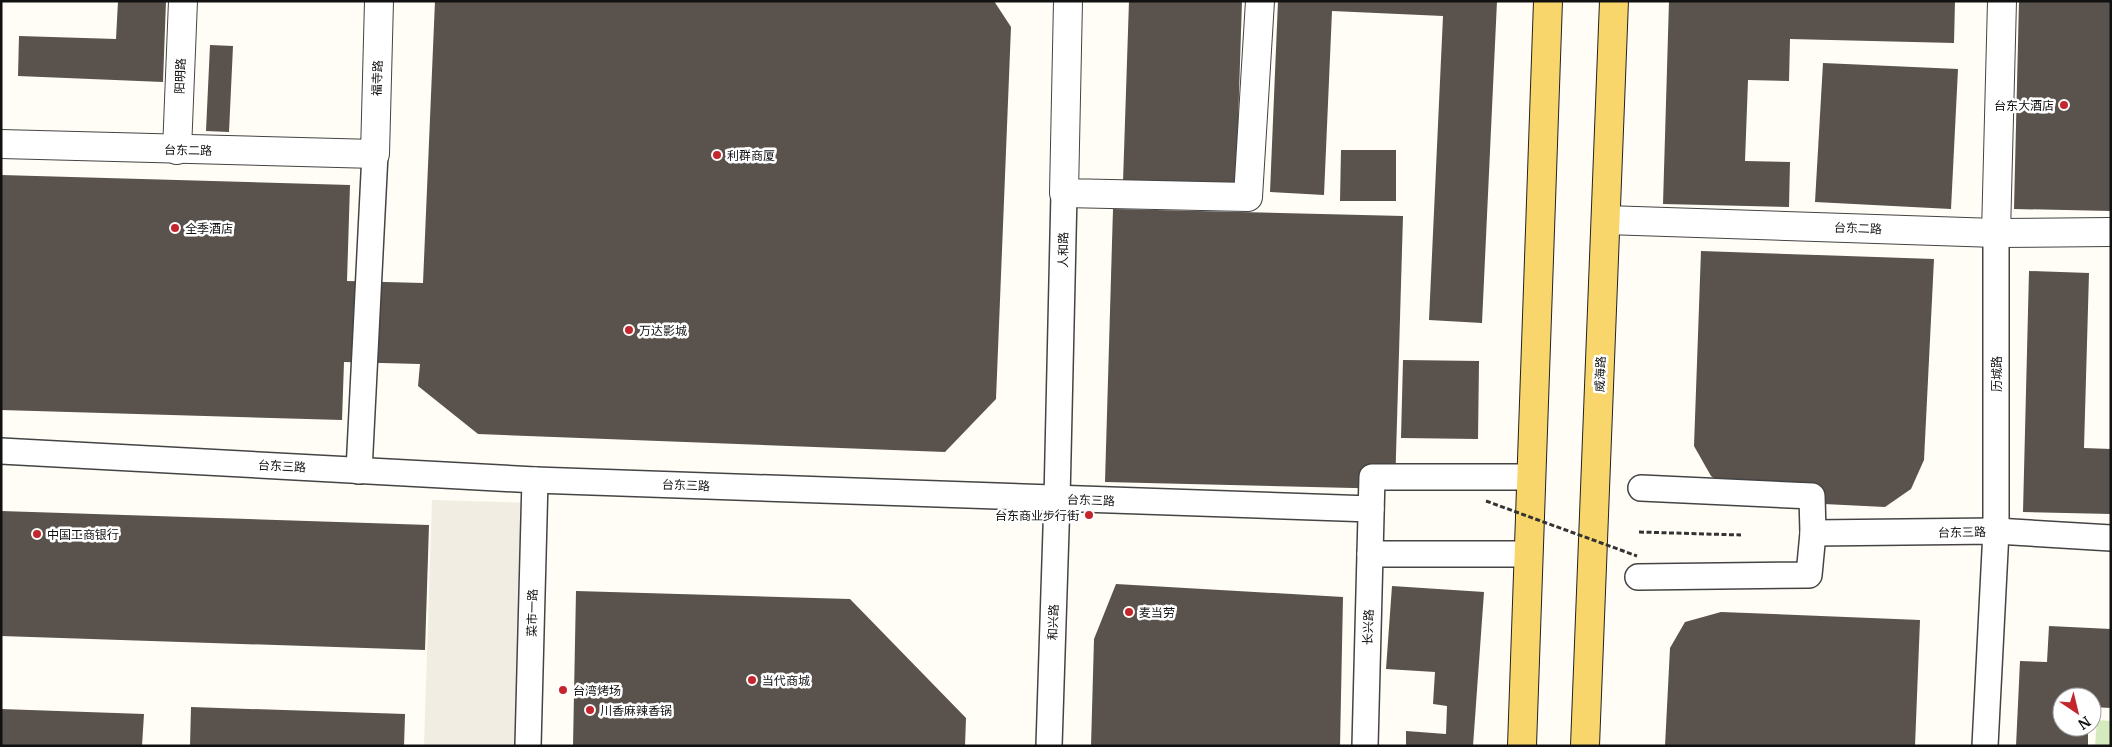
<svg xmlns="http://www.w3.org/2000/svg" width="2112" height="747" viewBox="0 0 2112 747" font-family="Merriweather,'Noto Sans SC',serif">
  <rect width="100%" height="100%" fill="#fffdf5"/>
  <path fill="#d5ebbd" d="M2097,720l14,1v25h-16z"/>
  <path fill="#f1ede2" d="M432,500l102,3 -6,243h-104z"/>
  <g fill="#5a524d">
    <path d="M118,1h48l-3,81 -145,-6 1,-40 97,3z"/>
    <path d="M435,1h559l17,26 -15,372 -51,53 -467,-18 -60,-48 2,-22 -76,-2 -2,58 -341,-10v-235l349,10 -3,96 76,2z"/>
    <path d="M1129,1h113l-6,185 -113,-4z"/>
    <path d="M1278,1h219l-15,322 -53,-3 14,-304 -111,-5 -8,184 -54,-3z"/>
    <path d="M1669,1h286l-1,42 -164,-4 -1,42 -41,-1 -3,81 45,1 -1,45 -126,-3z"/>
    <path d="M2019,1h92v210l-97,-2z"/>
    <path d="M210,45l23,1 -4,86 -23,-1z"/>
    <path d="M1823,63l135,6 -7,140 -136,-7z"/>
    <path d="M1341,150h55v51h-56z"/>
    <path d="M1113,209l290,7 -8,273 -290,-7z"/>
    <path d="M1701,251l233,8 -10,201 -13,29 -26,18 -141,-7 -33,-24 -17,-30z"/>
    <path d="M2029,271l60,2 -5,175 27,1v65l-88,-2z"/>
    <path d="M1403,360l76,1 -1,78 -77,-1z"/>
    <path d="M1,511l428,14 -4,125 -424,-14z"/>
    <path d="M1116,584l227,13 -3,149h-249l3,-107z"/>
    <path d="M1392,586l92,6 -11,154h-67v-15l40,3 1,-28 -14,-2 2,-32 -49,-3z"/>
    <path d="M576,591l274,8 116,119 -1,28h-392z"/>
    <path d="M1721,612l199,8 -5,126h-250l5,-98 15,-26z"/>
    <path d="M2049,626l62,3v79l-19,-1v-10h-30v30h26v19h-72l4,-85 27,1z"/>
    <path d="M191,707l214,7 -1,32h-214z"/>
    <path d="M1,709l143,5 -2,32h-141z"/>
  </g>
  <g fill="none" stroke-linecap="round" stroke-linejoin="round">
    <g stroke="#444" stroke-width="28">
      <g id="pedestrian">
        <path d="M1,451l534,29 836,29"/>
        <path d="M359,471l16,-317"/>
        <path d="M1813,533l183,-2 115,7"/>
        <path d="M1370,554h147"/>
        <path d="M1638,577l171,-2 4,-42 -1,-37 -171,-8"/>
        <path d="M528,746l7,-266"/>
        <path d="M1049,746l8,-247 7,-306"/>
        <path d="M1365,746l7,-269h147"/>
        <path d="M1985,746l11,-215v-298"/>
      </g>
    </g>
    <g stroke="#444" stroke-width="30">
      <g id="minor">
        <path d="M1068,1l-4,192 184,4 12,-196"/>
        <path d="M1,144l374,10 4,-153"/>
        <path d="M177,150l6,-149"/>
        <path d="M1606,220l390,13 115,-1"/>
        <path d="M1996,233l6,-232"/>
      </g>
    </g>
    <g stroke="#222" stroke-width="30">
      <g id="primary">
        <path d="M1522,746l26,-745"/>
        <path d="M1585,746l29,-745"/>
      </g>
    </g>
    <path stroke="#333" stroke-width="3" stroke-dasharray="5 2.5" stroke-linecap="butt" d="M1639,532l102,3"/>
    <use href="#pedestrian" stroke="#fff" stroke-width="25"/>
    <use href="#minor" stroke="#fff" stroke-width="28"/>
    <use href="#primary" stroke="#f9d66b" stroke-width="28"/>
    <path stroke="#333" stroke-width="3" stroke-dasharray="5 2.5" stroke-linecap="butt" d="M1486,501l151,55"/>
  </g>
  <g fill="#c4262e" stroke="#fff" stroke-width="2">
    <circle cx="2064" cy="105" r="5"/>
    <circle cx="717" cy="155" r="5"/>
    <circle cx="175" cy="228" r="5"/>
    <circle cx="629" cy="330" r="5"/>
    <circle cx="1089" cy="515" r="5"/>
    <circle cx="37" cy="534" r="5"/>
    <circle cx="1129" cy="612" r="5"/>
    <circle cx="752" cy="680" r="5"/>
    <circle cx="563" cy="690" r="5"/>
    <circle cx="590" cy="710" r="5"/>
  </g>
  <g text-anchor="middle" dominant-baseline="central" stroke-width="5" stroke-linejoin="round" paint-order="stroke">
    <g font-size="12" fill="#111" stroke="#fff">
      <text transform="translate(180 76) rotate(-88)">阳明路</text>
      <text transform="translate(377 78) rotate(-88)">福寺路</text>
      <text transform="translate(188 150) rotate(1)">台东二路</text>
      <text transform="translate(1858 228) rotate(2)">台东二路</text>
      <text transform="translate(1063 250) rotate(-89)">人和路</text>
      <text transform="translate(1600 374) rotate(-88)">威海路</text>
      <text transform="translate(1996 374) rotate(-90)">历城路</text>
      <text transform="translate(282 466) rotate(3)">台东三路</text>
      <text transform="translate(686 485) rotate(2)">台东三路</text>
      <text transform="translate(1091 500) rotate(2)">台东三路</text>
      <text transform="translate(1962 532) rotate(-1)">台东三路</text>
      <text transform="translate(532 613) rotate(-89)">菜市一路</text>
      <text transform="translate(1053 622) rotate(-88)">和兴路</text>
      <text transform="translate(1368 627) rotate(-88)">长兴路</text>
    </g>
    <g font-size="12" fill="#111" stroke="#fff" text-anchor="start">
      <text x="2054" y="105" text-anchor="end">台东大酒店</text>
      <text x="727" y="155">利群商厦</text>
      <text x="185" y="228">全季酒店</text>
      <text x="639" y="330">万达影城</text>
      <text x="1079" y="515" text-anchor="end">台东商业步行街</text>
      <text x="47" y="534">中国工商银行</text>
      <text x="1139" y="612">麦当劳</text>
      <text x="762" y="680">当代商城</text>
      <text x="573" y="690">台湾烤场</text>
      <text x="600" y="710">川香麻辣香锅</text>
    </g>
  </g>
  <rect width="2112" height="747" fill="none" stroke="#111111" stroke-width="5"/>
  <g transform="translate(2077 712) rotate(145)"><circle r="24" fill="#ffffff" stroke="#a0a0a0"/>
  <path d="M0-4L9 19L0 12L-9 19Z" fill="#c4262e"/>
  <text y="-8" font-size="14" font-weight="bold" text-anchor="middle" fill="#111111">N</text>
  </g>
</svg>
